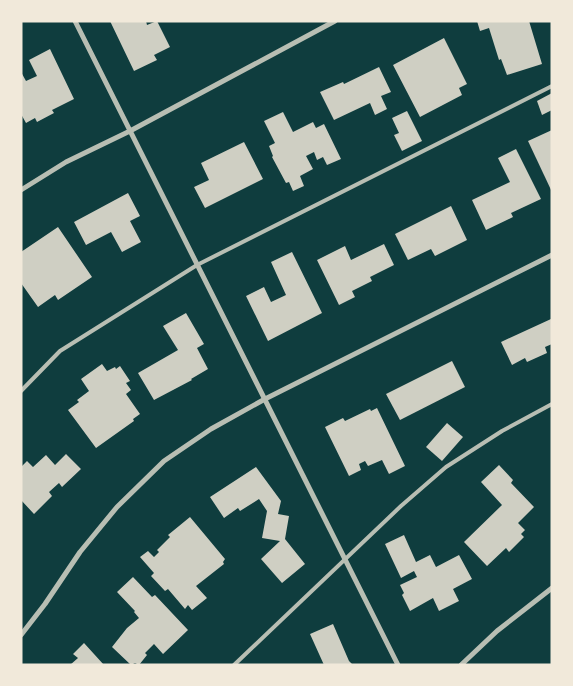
<svg xmlns="http://www.w3.org/2000/svg" width="573" height="686" viewBox="0 0 573 686" font-family="'Fira Sans Condensed',sans-serif">
  <rect width="100%" height="100%" fill="#0f3d3e"/>
  <g fill="#cfcfc3">
    <path d="M110,21h36l1,4 10,-4 13,26 -16,8 3,5 -23,11z"/>
    <path d="M477,21h52l13,43 -35,11 -6,-16 -2,1 -10,-32 -9,3z"/>
    <path d="M444,38l23,46 -8,4 3,7 -42,22 -27,-52z"/>
    <path d="M50,49l24,50 -22,11 2,3 -17,9 -2,-4 -9,5 -5,-9v-42l5,9 11,-5 -8,-16z"/>
    <path d="M379,67l12,25 -10,4 6,13 -12,6 -5,-12 -36,17 -14,-28 23,-10 1,2z"/>
    <path d="M552,93v17l-10,5 -5,-14z"/>
    <path d="M407,111l15,30 -20,10 -8,-16 5,-2 -7,-15z"/>
    <path d="M283,112l10,20 20,-10 3,6 8,-4 17,35 -14,6 -4,-8 -6,3 -3,-8 -8,4 7,13 -13,7 4,10 -11,5 -4,-9 -3,1 -14,-26 1,-1 -4,-10 6,-3 -11,-22z"/>
    <path d="M552,130v62l-24,-51z"/>
    <path d="M244,142l19,37 -58,29 -11,-21 15,-7 -8,-17z"/>
    <path d="M516,149l25,50 -30,14 2,4 -27,13 -14,-30 38,-18 -12,-24z"/>
    <path d="M128,193l12,23 -10,5 11,21 -19,10 -11,-20 -25,13 -12,-23z"/>
    <path d="M451,206l16,34 -32,16 -4,-7 -23,11 -13,-26z"/>
    <path d="M58,227l34,50 -34,23 -3,-5 -17,12 -17,-24v-31z"/>
    <path d="M384,244l10,21 -24,12 2,4 -20,10 3,6 -16,8 -22,-45 28,-14 6,14z"/>
    <path d="M292,252l30,61 -54,28 -22,-45 18,-9 7,15 15,-7 -15,-33z"/>
    <path d="M186,313l18,31 -7,4 11,21 -17,10 1,1 -38,20 -16,-27 40,-23 -15,-24z"/>
    <path d="M551,319l1,25 -7,3 2,6 -20,9 -2,-4 -13,7 -11,-23z"/>
    <path d="M452,361l13,26 -65,33 -14,-26z"/>
    <path d="M102,364l5,7 8,-4 1,2 4,-3 10,15 -4,2 5,7 -5,4 14,20 -7,5 1,2 -38,27 -28,-38 11,-8 -2,-2 12,-9 -8,-12z"/>
    <path d="M377,408l28,58 -16,8 -7,-14 -14,6 -3,-5 -6,3 2,6 -12,6 -24,-49 18,-9 2,3 25,-12 1,2z"/>
    <path d="M447,423l16,14 -21,24 -16,-14z"/>
    <path d="M66,454l15,15 -19,18 -3,-4 -10,9 3,4 -18,18 -13,-14v-33l6,-6 6,6 13,-12 9,10z"/>
    <path d="M499,465l14,15 -2,3 23,24 -16,16 7,7 -4,4 3,3 -15,15 -3,-4 -19,18 -23,-24 38,-37 -21,-23z"/>
    <path d="M256,467l25,34 -3,13 11,2 -4,23 20,25 -23,19 -21,-24 19,-18 -18,-3 5,-27 -8,-12 -19,12 -2,-3 -14,10 -14,-21z"/>
    <path d="M190,517l35,42 -2,3 1,2 -28,22 11,12 -15,12 -4,-5 -3,4 -17,-20 -3,2 -14,-15 3,-3 -14,-16 8,-6 6,6 5,-5 -2,-2 13,-13 -2,-2z"/>
    <path d="M404,535l12,27 14,-7 6,12 23,-12 13,24 -19,10 6,12 -20,10 -6,-13 -23,13 -8,-16 2,-2 -4,-8 17,-8 -3,-6 -13,7 -16,-34z"/>
    <path d="M133,577l19,20 3,-2 33,35 -25,24 -9,-10 -9,9 2,2 -8,10 -4,-2 -4,2 -19,-18 15,-19 12,-10 -5,-6 1,-1 -18,-19z"/>
    <path d="M333,624l16,37 4,4h-29l-14,-31z"/>
    <path d="M84,643l20,22h-34l8,-7 -5,-4z"/>
  </g>
  <g fill="none" stroke-linecap="round" stroke-linejoin="round">
    <g stroke="#b8beb3" stroke-width="4">
      <path d="M21,391l39,-40 137,-86 355,-179"/>
      <path d="M234,665l167,-159 45,-39 56,-36 50,-27"/>
    </g>
    <g stroke="#b8beb3" stroke-width="5">
      <path d="M75,21l323,644"/>
      <path d="M21,190l45,-28 64,-31 205,-110"/>
      <path d="M21,635l24,-31 35,-52 37,-45 47,-46 47,-32 54,-30 287,-144"/>
      <path d="M461,665l36,-34 55,-43"/>
    </g>
  </g>
  <rect width="573" height="686" fill="none" stroke="#f1e9da" stroke-width="45"/>
</svg>
